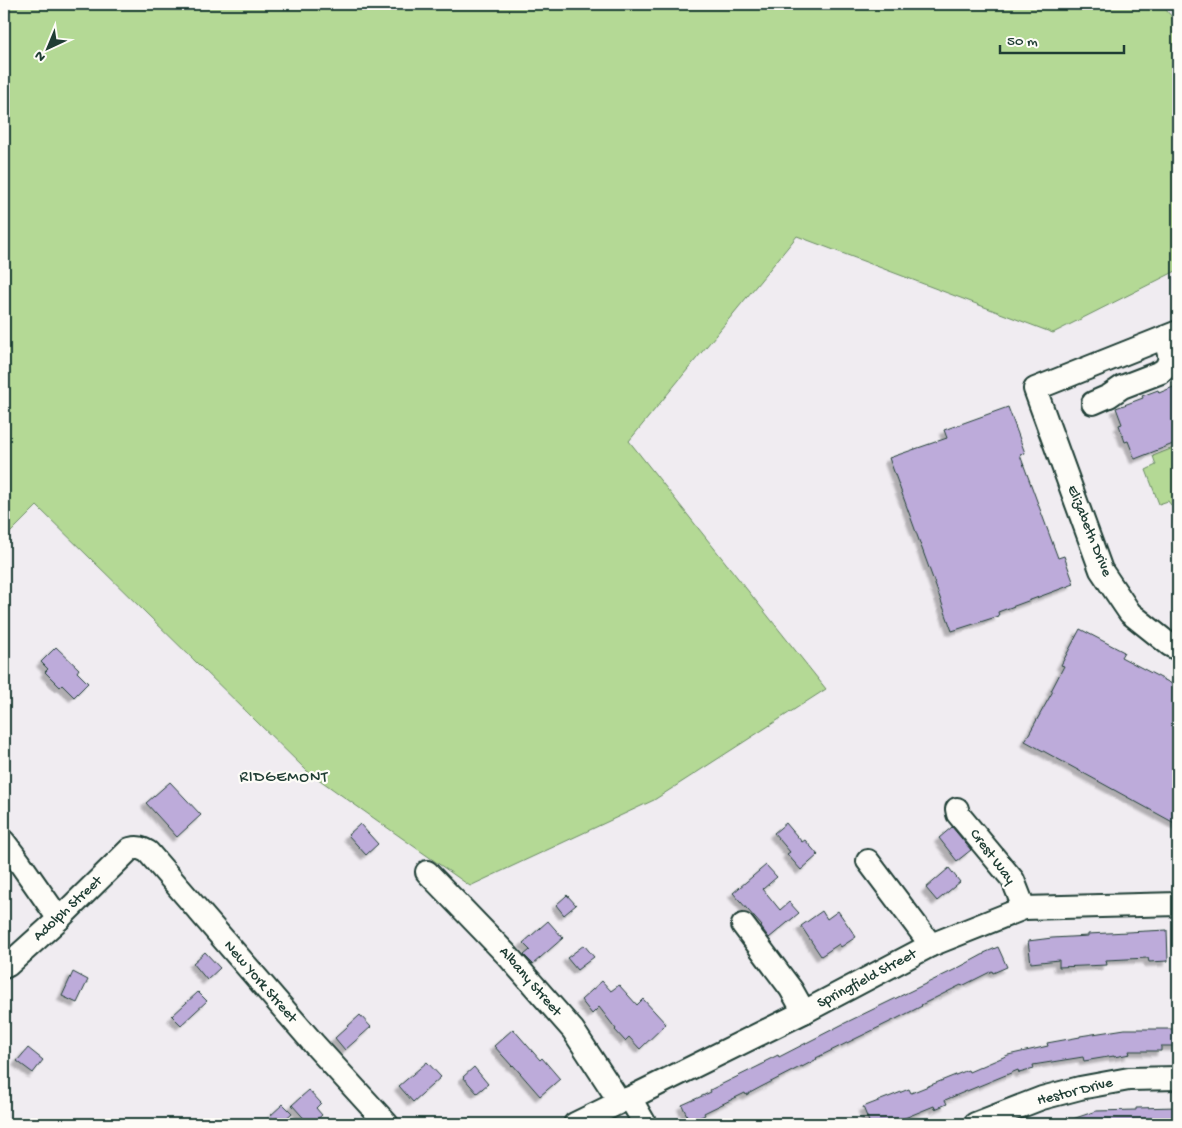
<svg xmlns="http://www.w3.org/2000/svg" width="1182" height="1128" viewBox="0 0 1182 1128" font-family="'Gochi Hand',sans-serif">
  <defs>
    <filter id="shadow"><feDropShadow dx="-4.5" dy="4.5" stdDeviation="1" flood-color="#0004"/></filter>
  </defs>
  <rect width="100%" height="100%" fill="#f0ecf1"/>
  <filter id="ink" filterUnits="userSpaceOnUse"><feTurbulence type="fractalNoise" baseFrequency=".02" numOctaves="2"/><feDisplacementMap in="SourceGraphic" scale="10" xChannelSelector="R" yChannelSelector="G"/><feConvolveMatrix kernelMatrix="1 2 1 2 8 2 1 2 1" color-interpolation-filters="sRGB"/></filter>
  <g filter="url(#ink)">
    <g fill="#b4d995" stroke="#6a8b64">
      <path d="M4,4h1157l17,20v246l-125,63 -256,-97 -168,205 197,248 -172,111 -184,86 -163,-115 -270,-265 -33,33z"/>
      <path d="M1178,446v56l-7,3 -3,-4 -9,3 -13,-34 10,-5 -3,-9z"/>
    </g>
    <g fill="#bdabda" stroke="#1f3d34" filter="url(#shadow)">
      <path d="M1178,385v57l-43,17 -7,-18 -3,1 -6,-17 3,-1 -6,-16 27,-10 -1,-2 16,-6 1,3z"/>
      <path d="M1008,407l17,46 -5,2 38,103 6,-2 10,28 -76,28 1,4 -47,15 -63,-173 58,-20 -3,-8z"/>
      <path d="M1080,629l44,23 -3,5 57,30v138l-153,-84 28,-50h-2l13,-25 -3,-1z"/>
      <path d="M56,647l23,22 -2,3 11,11 -14,14 -12,-12 -2,2 -15,-15 3,-3 -7,-7z"/>
      <path d="M170,782l31,33 -24,22 -31,-34z"/>
      <path d="M786,823l16,19 3,-2 13,15 -17,15 -14,-16 3,-2 -16,-19z"/>
      <path d="M360,824l18,20 -12,11 -18,-20z"/>
      <path d="M952,827l19,23 -14,11 -18,-23z"/>
      <path d="M766,865l11,12 -14,12 17,21 9,-8 10,11 -30,25 -8,-11 1,-1 -29,-33z"/>
      <path d="M949,868l11,14 -23,19 -11,-13z"/>
      <path d="M567,895l9,10 -12,10 -8,-10z"/>
      <path d="M822,911l5,8 11,-8 18,26 -15,10 -2,-3 -18,12 -20,-30z"/>
      <path d="M548,921l15,17 -30,26 -9,-9 6,-5 -7,-7z"/>
      <path d="M1167,930l1,31 -19,1 -1,-4 -42,2 1,5 -48,2v-7l-28,3 -3,-22 24,-3 36,-2v-2z"/>
      <path d="M584,945l10,12 -17,13 -10,-12z"/>
      <path d="M998,947l9,20 -14,6 -1,-2 -30,15 -1,-1 -40,20 1,1 -26,13 -80,39 1,1 -15,8v-1l-41,21 -15,8 -1,-2 -41,20 1,2 -15,7 -8,-17 29,-13 -1,-2 55,-27 -1,-1 14,-7 1,2 66,-34 111,-54 28,-15v-1z"/>
      <path d="M205,952l15,16 -13,12 -14,-17z"/>
      <path d="M73,972l15,8 -11,23 -15,-7z"/>
      <path d="M602,981l9,10 8,-6 18,20 6,-6 23,25 -26,25 -11,-12 -4,4 -10,-11 1,-1 -17,-22 -7,7 -11,-14z"/>
      <path d="M198,992l9,9 -26,24 -9,-9z"/>
      <path d="M360,1015l11,12 -26,23 -10,-12z"/>
      <path d="M513,1029l27,31 2,-2 18,21 -20,17 -27,-31 -1,1 -18,-20z"/>
      <path d="M1125,1029h53v17h-17v5h-32l1,3 -16,3v-1l-30,5 -1,-4 -50,8 1,4 -15,4 -1,-3 -73,30 2,4 -12,5 -1,-3 -44,18h-20l-7,-17 46,-18 2,4 57,-23 1,2 39,-17 40,-9 -1,-3 33,-6v-1z"/>
      <path d="M28,1048l15,12 -10,13 -16,-12z"/>
      <path d="M427,1062l14,15 -28,25 -14,-16z"/>
      <path d="M474,1067l14,17 -11,9 -14,-16z"/>
      <path d="M309,1090l12,13 -5,5 6,7 -10,9h-3l-17,-19z"/>
      <path d="M283,1104l9,9 -12,11h-3l-7,-8z"/>
      <path d="M1178,1107v16l-113,1 -1,-2 32,-11 40,-1v-2z"/>
    </g>
    <g fill="none" stroke-linecap="round" stroke-linejoin="round">
      <g stroke="#1f3d34" stroke-width="26">
        <g id="minor">
          <path d="M1178,332l-143,57 66,181 29,43 40,32 8,4"/>
          <path d="M1093,403l16,-7 13,-9 39,-15c14,-10 7,-21 3,-34"/>
          <path d="M957,809l1,5 55,66 11,28"/>
          <path d="M4,842l16,21 39,56"/>
          <path d="M868,861l63,84"/>
          <path d="M427,872l80,83 66,75 47,72"/>
          <path d="M743,925l48,64 13,23"/>
          <path d="M4,967l4,-2 51,-46 71,-70c8,-2 11,-1 18,3l166,192 73,80"/>
          <path d="M630,1098l15,26"/>
          <path d="M575,1124l45,-22 10,-4 174,-86 127,-67 93,-37 154,-4"/>
          <path d="M975,1124l67,-26 38,-10 49,-9 49,-1"/>
        </g>
      </g>
      <use href="#minor" stroke="#fdfcf7" stroke-width="22"/>
    </g>
  </g>
  <g text-anchor="middle" dominant-baseline="central" stroke-width="4.5" stroke-linejoin="round" paint-order="stroke">
    <g font-size="15" fill="#1f3d34" stroke="#fdfcf7">
      <text transform="translate(1089 531) rotate(68)">Elizabeth Drive</text>
      <text transform="translate(992 857) rotate(53)">Crest Way</text>
      <text transform="translate(68 909) rotate(-43)">Adolph Street</text>
      <text transform="translate(867 979) rotate(-28)">Springfield Street</text>
      <text transform="translate(260 982) rotate(49)">New York Street</text>
      <text transform="translate(530 982) rotate(49)">Albany Street</text>
      <text transform="translate(1075 1092) rotate(-14)">Hestor Drive</text>
    </g>
    <g font-size="16" letter-spacing="1" fill="#1f3d34" stroke="#fdfcf7">
      <text x="284" y="778">RIDGEMONT</text>
    </g>
  </g>
  <rect width="1182" height="1128" fill="none" stroke="#fdfcf7" stroke-width="20"/>
  <rect x="10" y="10" width="1162" height="1108" fill="none" stroke="#1f3d34" stroke-width="2" filter="url(#ink)"/>
  <g transform="translate(48 48) rotate(224)" stroke="#fdfcf7" stroke-width="4" paint-order="stroke">
  <path d="M0-4L9 19L0 12L-9 19Z" fill="#1f3d34"/>
  <text y="-8" font-size="14" font-weight="bold" text-anchor="middle" fill="#1f3d34">N</text>
  </g>
  <path d="M1000 45v8h124v-8" fill="none" stroke="#1f3d34" stroke-width="2.5"/>
  <text x="1007" y="45" font-size="15" fill="#1f3d34" stroke="#fdfcf7" stroke-width="4" paint-order="stroke">50 m</text>
</svg>
